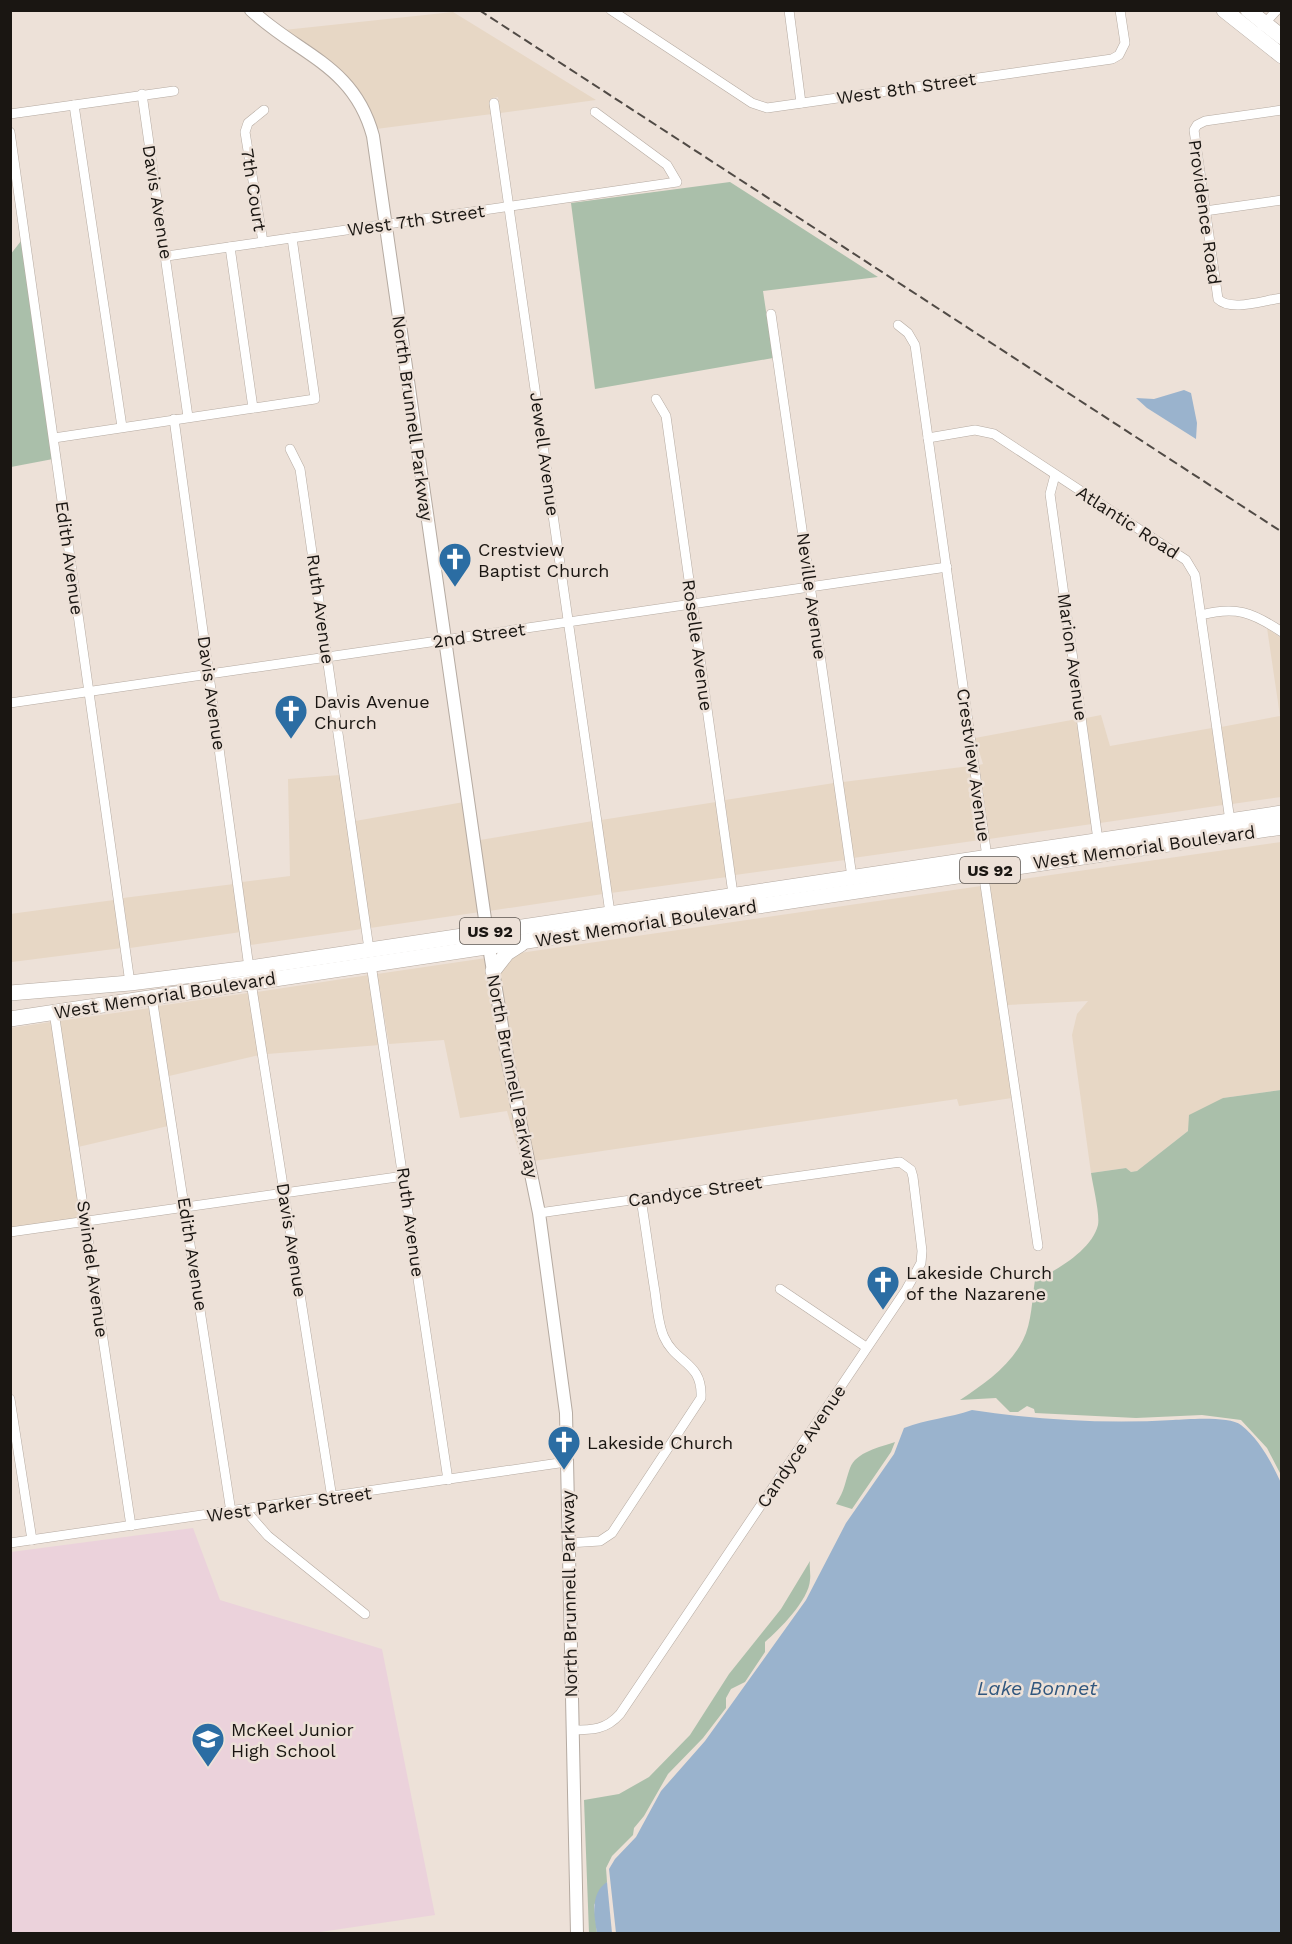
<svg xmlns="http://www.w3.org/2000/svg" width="1292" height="1944" viewBox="0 0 1292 1944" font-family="'Work Sans',sans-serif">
  <rect width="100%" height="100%" fill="#ede1d8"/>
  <g fill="#e7d7c5">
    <path d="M453,12l143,88 -96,13 -2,-16 -8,2 2,15 -116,15 -11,-28 -11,-17 -18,-18 -52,-36z"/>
    <path d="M1267,628l14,10v159l-49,7 -11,-77 59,-11z"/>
    <path d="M1101,715l9,31 102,-18 11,77 -123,18 -14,-105z"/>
    <path d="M1077,719l15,105 -103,15 -10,-74 4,-1 -8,-26z"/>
    <path d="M970,766l10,74 -127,18 -10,-76z"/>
    <path d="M340,775l22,154 -112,16 -8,-63 48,-6 -2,-97z"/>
    <path d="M834,783l11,77 -110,15 -10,-75z"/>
    <path d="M464,802l16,110 -110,16 -15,-107z"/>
    <path d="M716,802l11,75 -116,16 -10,-73z"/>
    <path d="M593,821l10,73 -114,17 -9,-71z"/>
    <path d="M1281,842v248l-58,8 -35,33 -51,40 -6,1 -5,-4 -35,5 -19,-138 5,-21 11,-13 -81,4 -18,-121z"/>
    <path d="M234,884l7,48 -111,16 -7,-50z"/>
    <path d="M981,886l31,212 -53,8 -2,-7 -423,62 -36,-189 15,-18z"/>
    <path d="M114,900l8,48 -110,14 -2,-48z"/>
    <path d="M486,958l39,204 -3,1 -15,-52 -47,7 -16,-78 -55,4 -12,-70z"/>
    <path d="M369,975l11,70 -113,9 -10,-62z"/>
    <path d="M248,993l11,62 -90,21 -11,-70z"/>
    <path d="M150,1008l18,118 -90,21 -19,-126z"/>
    <path d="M51,1022l30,195 -70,11 -1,-200z"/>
  </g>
  <path fill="#ebd2db" d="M193,1528l27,72 162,49 53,266 -128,19 -296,-1v-381z"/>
  <g fill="#aabfaa">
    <path d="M730,182l148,95 -115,14 10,67 -178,31 -24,-186z"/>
    <path d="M21,241l32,218 -42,8 -1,-212z"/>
    <path d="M1281,1090v385l-14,-27 -26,-28 -39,-5 -66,3 -101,-5 -1,-4 -7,-3 -9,6h-8l-14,-14 -36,2c24,-16 50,-34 63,-60 9,-17 9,-42 12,-60 21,-9 57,-30 63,-55 2,-11 -5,-39 -7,-52l35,-5 5,4 6,-1 51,-40 1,-16 34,-17z"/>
    <path d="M895,1442l-4,10 -39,57 -16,-5c9,-14 9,-22 14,-36 6,-16 30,-21 45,-26z"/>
    <path d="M810,1561c-1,6 1,13 0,19 -1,20 -31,50 -45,62v10l-20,30 -14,7 -5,9v10l-23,30 -35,36 -24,42 -10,12 -1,7 -21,21 -6,12 1,14 -13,23 3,28h-8l-5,-133 35,-6 30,-17 41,-42 39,-61 52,-65z"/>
  </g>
  <g fill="#9ab3cd">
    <path d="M1184,390l7,3 6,30 -1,16 -49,-31 -11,-10 18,1z"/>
    <path d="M972,1410c67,10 134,14 201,10 15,-1 57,-4 68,5 19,15 31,38 41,60l-1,448h-665l-7,-64 6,-10 21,-22 25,-46 44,-50 101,-141 40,-77 48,-69 10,-26c23,-9 45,-10 68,-18z"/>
    <path d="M607,1882l5,51h-15c-3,-17 -7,-40 10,-51z"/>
  </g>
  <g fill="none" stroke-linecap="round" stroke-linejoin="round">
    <g stroke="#b5aaa1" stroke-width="10">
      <g id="minor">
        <path d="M611,10l141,93 15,5 345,-49 7,-4 6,-12 -5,-33"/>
        <path d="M789,10l12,93"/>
        <path d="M1262,26l15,-16"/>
        <path d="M142,94l46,323"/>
        <path d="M494,103l116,810"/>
        <path d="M74,105l48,322"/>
        <path d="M1282,110l-77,11 -8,4 -3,5 24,169c13,13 46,1 64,-1"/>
        <path d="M10,114l164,-23"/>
        <path d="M10,132l120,851"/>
        <path d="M1205,211l77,-11"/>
        <path d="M263,242l-18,-110 3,-9 16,-13"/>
        <path d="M230,247l23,161"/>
        <path d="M167,256l510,-74 -10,-17 -72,-53"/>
        <path d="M771,314l81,563"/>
        <path d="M898,325l10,8 7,12 72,512 -4,14 55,375"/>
        <path d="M656,399l10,17 67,478"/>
        <path d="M174,419l75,549"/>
        <path d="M54,438l261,-39 -23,-161"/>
        <path d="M928,438l47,-8 19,4 192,126 9,15 35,246"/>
        <path d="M290,449l10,20 69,480"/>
        <path d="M1055,475l-5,19 48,346"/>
        <path d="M1201,615c35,-9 51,-3 81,17"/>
        <path d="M10,703l937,-136"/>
        <path d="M371,964l77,516"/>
        <path d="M251,982l81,516"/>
        <path d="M152,997l79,515"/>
        <path d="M54,1012l77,514"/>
        <path d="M539,1213l361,-51 11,8 2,7 9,74 -1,12 -15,27 -286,424c-14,16 -28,16 -48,16"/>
        <path d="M10,1232l394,-56"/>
        <path d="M780,1289l86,58"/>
        <path d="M10,1399l22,141"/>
        <path d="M246,1511l22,25 97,78"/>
        <path d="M10,1543l556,-81"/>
        <path d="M568,1543l32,-2 12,-8 89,-135c2,-36 -25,-34 -37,-61 -6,-13 -7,-31 -9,-45 -5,-31 -9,-62 -14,-93"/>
      </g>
    </g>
    <g stroke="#b5aaa1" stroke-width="14">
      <path id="tertiary" d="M251,10c48,45 103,55 122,126l116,811 19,115 31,151 27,200 11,521"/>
    </g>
    <g stroke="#b5aaa1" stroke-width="16">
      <g id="primary">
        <path d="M1224,10l58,46"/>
        <path d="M1248,10l34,27"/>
        <path d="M493,971l14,-18 14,-9"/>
        <path d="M10,993l120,-10 119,-15 1033,-155"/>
        <path d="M10,1019l1272,-192"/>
      </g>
    </g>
    <use href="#minor" stroke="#fff" stroke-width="9"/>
    <use href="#tertiary" stroke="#fff" stroke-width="12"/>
    <use href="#primary" stroke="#fff" stroke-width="15"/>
    <path stroke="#504a45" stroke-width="2" stroke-dasharray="9 4.5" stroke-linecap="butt" d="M479,10l803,522"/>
  </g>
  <defs>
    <g id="church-pin" transform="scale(1.725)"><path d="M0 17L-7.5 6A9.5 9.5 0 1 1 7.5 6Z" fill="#2b6da3" stroke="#ede1d8"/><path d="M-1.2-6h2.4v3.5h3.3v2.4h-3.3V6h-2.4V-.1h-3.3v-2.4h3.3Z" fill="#fff"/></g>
    <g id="school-pin" transform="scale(1.725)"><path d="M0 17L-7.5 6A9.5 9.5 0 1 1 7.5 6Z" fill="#2b6da3" stroke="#ede1d8"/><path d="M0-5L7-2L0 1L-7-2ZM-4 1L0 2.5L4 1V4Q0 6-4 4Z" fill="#fff"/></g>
  </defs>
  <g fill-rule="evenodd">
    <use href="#church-pin" x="455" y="559"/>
    <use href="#church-pin" x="291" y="711"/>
    <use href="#church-pin" x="883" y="1282"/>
    <use href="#church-pin" x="564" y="1442"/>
    <use href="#school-pin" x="208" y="1739"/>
  </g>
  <g text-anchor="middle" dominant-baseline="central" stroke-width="5" stroke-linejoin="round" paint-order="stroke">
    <g fill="#ede1d8" stroke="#59534d" stroke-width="1.5">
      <rect x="960" y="857" width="60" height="26" rx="4.5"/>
      <rect x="460" y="918" width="60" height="26" rx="4.5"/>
    </g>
    <g font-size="16" font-weight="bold" fill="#1a1612">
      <text x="990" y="870">US 92</text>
      <text x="490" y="931">US 92</text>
    </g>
    <g font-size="18" fill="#1a1612" stroke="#ede1d8">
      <text transform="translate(906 88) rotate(-8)">West 8th Street</text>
      <text transform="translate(254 190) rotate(81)">7th Court</text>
      <text transform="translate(158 202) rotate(81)">Davis Avenue</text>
      <text transform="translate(1205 212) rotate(82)">Providence Road</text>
      <text transform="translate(416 220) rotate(-8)">West 7th Street</text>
      <text transform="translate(413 418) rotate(82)">North Brunnell Parkway</text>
      <text transform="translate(545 454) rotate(82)">Jewell Avenue</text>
      <text transform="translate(1128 522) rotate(33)">Atlantic Road</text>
      <text transform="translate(70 558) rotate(82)">Edith Avenue</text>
      <text transform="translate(812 596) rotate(82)">Neville Avenue</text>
      <text transform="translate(321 609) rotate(82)">Ruth Avenue</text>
      <text transform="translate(479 635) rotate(-8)">2nd Street</text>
      <text transform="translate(698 645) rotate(82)">Roselle Avenue</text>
      <text transform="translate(1073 657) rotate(82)">Marion Avenue</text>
      <text transform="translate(212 693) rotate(82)">Davis Avenue</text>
      <text transform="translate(974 765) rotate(82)">Crestview Avenue</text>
      <text transform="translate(1144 847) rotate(-8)">West Memorial Boulevard</text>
      <text transform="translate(646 923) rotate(-9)">West Memorial Boulevard</text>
      <text transform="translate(165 995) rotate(-9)">West Memorial Boulevard</text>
      <text transform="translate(513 1076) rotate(79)">North Brunnell Parkway</text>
      <text transform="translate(695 1191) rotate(-8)">Candyce Street</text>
      <text transform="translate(411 1222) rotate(82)">Ruth Avenue</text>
      <text transform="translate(292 1240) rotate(81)">Davis Avenue</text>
      <text transform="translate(193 1254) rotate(81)">Edith Avenue</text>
      <text transform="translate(93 1269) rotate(82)">Swindel Avenue</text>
      <text transform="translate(801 1446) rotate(-56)">Candyce Avenue</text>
      <text transform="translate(289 1504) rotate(-8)">West Parker Street</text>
      <text transform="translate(569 1594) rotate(-91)">North Brunnell Parkway</text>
    </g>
    <g font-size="18" fill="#1a1612" stroke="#ede1d8" text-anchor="start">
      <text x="478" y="549">Crestview<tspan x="478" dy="21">Baptist Church</tspan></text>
      <text x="314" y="701">Davis Avenue<tspan x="314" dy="21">Church</tspan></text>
      <text x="906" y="1272">Lakeside Church<tspan x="906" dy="21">of the Nazarene</tspan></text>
      <text x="587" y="1442">Lakeside Church</text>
      <text x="231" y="1729">McKeel Junior<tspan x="231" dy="21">High School</tspan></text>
    </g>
    <g font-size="20" font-style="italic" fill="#31577e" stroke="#ede1d8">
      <text x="1037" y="1688">Lake Bonnet</text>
    </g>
  </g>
  <rect width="1292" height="1944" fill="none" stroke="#1a1612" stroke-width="24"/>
</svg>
